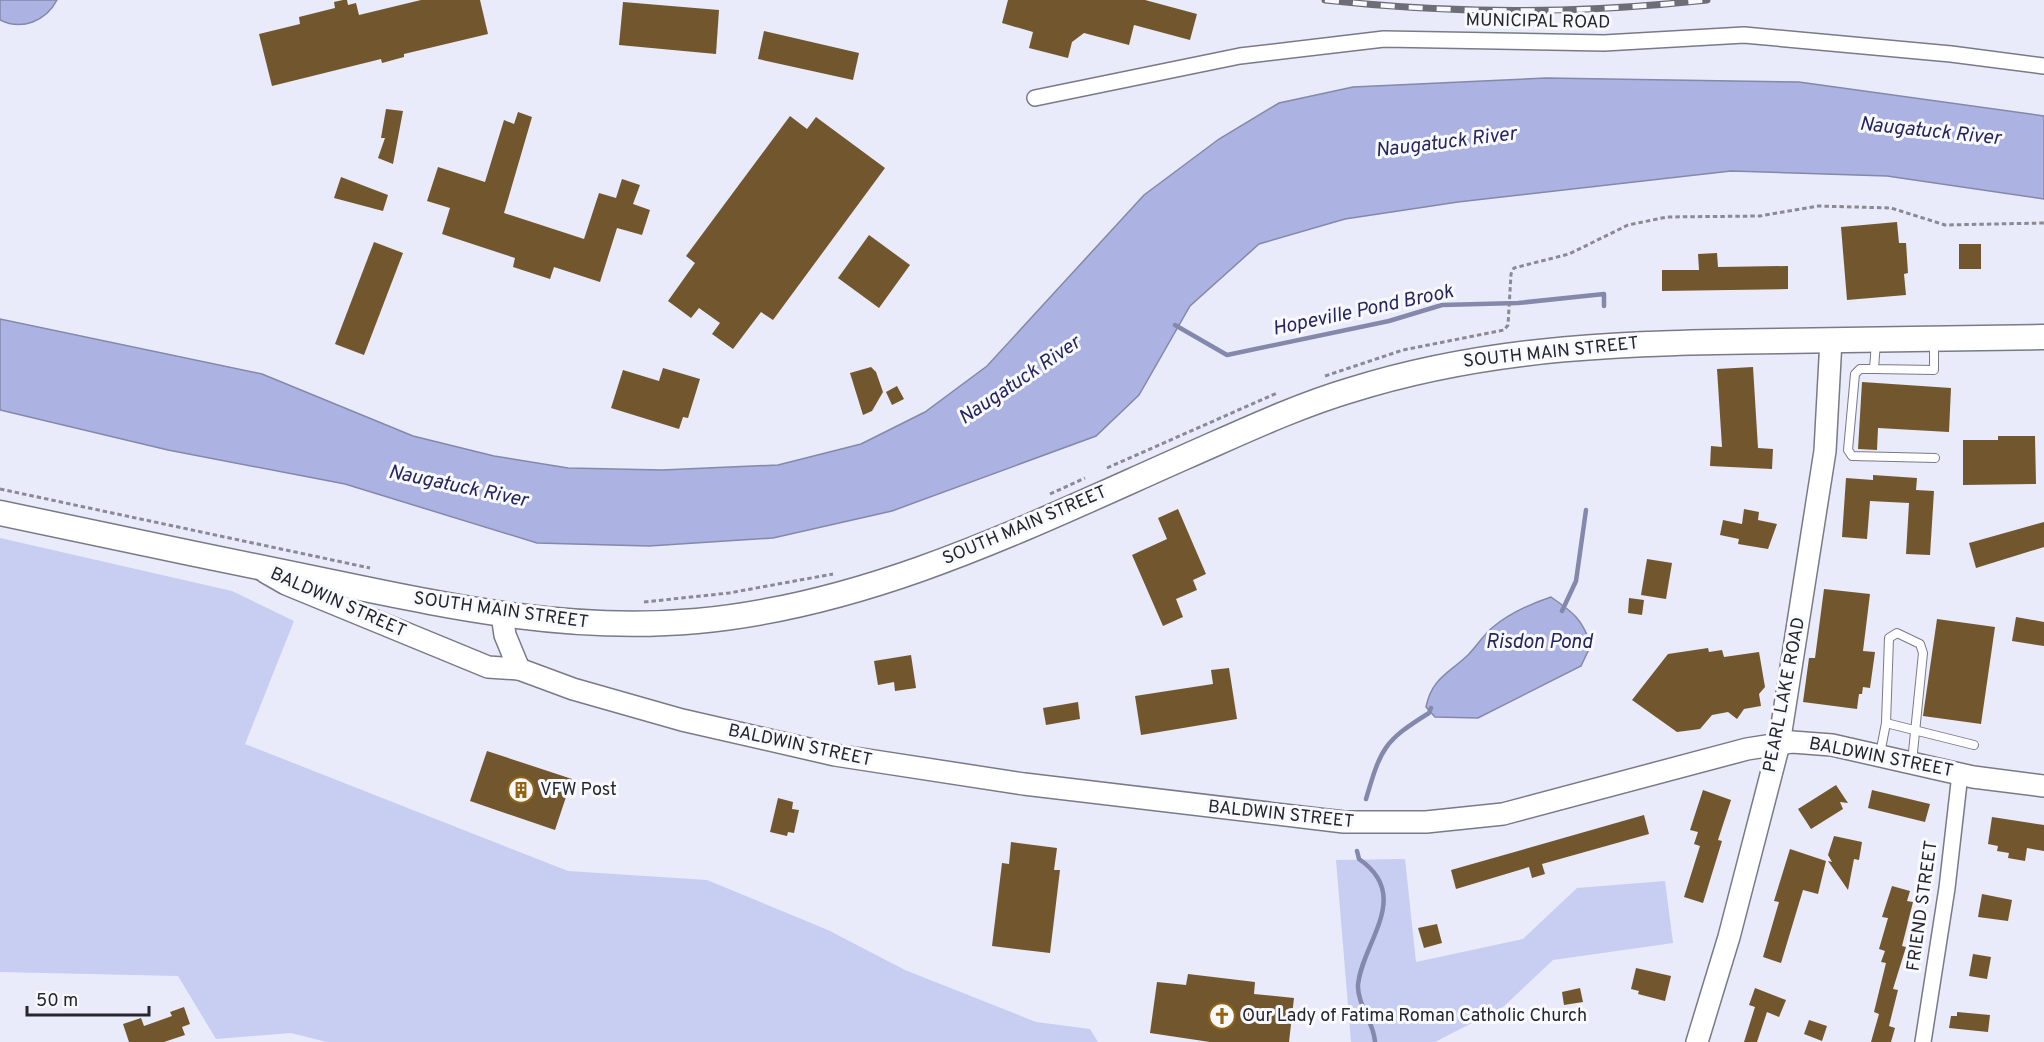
<svg xmlns="http://www.w3.org/2000/svg" width="2044" height="1042" viewBox="0 0 2044 1042" font-family="Overpass,sans-serif">
  <rect width="100%" height="100%" fill="#e9ebfa"/>
  <g fill="#c8cdf2">
    <path d="M0,538l232,53 62,30 -49,123 323,127 139,9 121,50 77,40 131,52 54,7 8,13h-771l-36,-9 -75,6 -38,-63 -178,-4z"/>
    <path d="M1405,859l11,103 107,-23 54,-51 88,-7 8,62 -120,17 -50,47 -68,35h-84l-15,-182z"/>
  </g>
  <g fill="#acb2e1" stroke="#8488aa" stroke-width="1.5">
    <path d="M0,0h57c-11,21 -35,31 -57,20z"/>
    <path d="M1546,78l253,4 245,34v83l-157,-23 -156,-5 -273,31 -113,17 -86,25 -69,62 -51,89 -43,41 -204,75 -119,27 -124,8 -112,-3 -192,-59 -177,-34 -168,-40v-91l262,55 151,62 81,20 74,12 94,2 116,-5 83,-21 64,-32 62,-46 157,-171 75,-56 60,-36 74,-16z"/>
    <path d="M1551,597c23,16 31,22 40,48l-10,21 -103,52 -43,-1 -9,-10c6,-29 22,-33 42,-52 9,-9 16,-21 25,-28 18,-15 37,-23 58,-30z"/>
  </g>
  <g fill="none" stroke-linecap="round" stroke-linejoin="round">
    <g stroke="#8488aa" stroke-width="4.5">
      <path d="M1175,325l52,30 162,-34 53,-16 76,-2 86,-9v12"/>
      <path d="M1562,611l14,-30 10,-71"/>
      <path d="M1366,799c15,-51 18,-58 63,-86l2,-5"/>
      <path d="M1357,851l2,8c54,37 3,83 -1,126 -1,19 16,37 17,57"/>
    </g>
  </g>
  <g fill="#72572e">
    <path d="M343,0h4l1,5 8,-2 3,12 62,-15h59l8,34 -84,20v3l-22,6 -1,-4 -109,27 -13,-52 41,-10 -1,-7 36,-9 -1,-6z"/>
    <path d="M1008,0h137l52,14 -7,26 -56,-15 -5,20 -45,-12 -12,9 -4,16 -39,-10 4,-16 -31,-9z"/>
    <path d="M623,2l96,8 -3,44 -97,-9z"/>
    <path d="M764,31l95,22 -6,27 -95,-21z"/>
    <path d="M386,109l17,2 -10,53 -15,-6 7,-20h-4z"/>
    <path d="M518,112l14,5 -28,96 80,26 15,-46 17,5 6,-19 18,6 -7,19 17,6 -8,25 -25,-7 -17,54 -46,-15 -4,12 -37,-12 2,-9 -73,-24 8,-26 -23,-7 11,-34 47,15 19,-62 10,4z"/>
    <path d="M790,116l17,13 9,-12 69,51 -112,152 -12,-8 -28,37 -21,-15 8,-11 -21,-15 -8,10 -23,-17 27,-38 -9,-7z"/>
    <path d="M341,177l47,18 -5,16 -49,-13z"/>
    <path d="M1897,222l2,21h7l2,30 -4,1 2,21 -59,5 -6,-73z"/>
    <path d="M869,235l41,30 -31,43 -41,-30z"/>
    <path d="M374,242l29,11 -39,102 -29,-11z"/>
    <rect x="1959" y="244" width="22" height="25"/>
    <path d="M1717,253l1,14 70,-1v23l-126,2v-21h37l-1,-16z"/>
    <path d="M871,367l5,5 7,20 -11,19 -9,4 -13,-42z"/>
    <path d="M1753,367l5,81 15,1 -1,20 -62,-3 1,-20 11,1 -5,-78z"/>
    <path d="M663,368l37,11 -12,39 -5,-1 -4,12 -68,-21 12,-38 36,11z"/>
    <path d="M1862,382l89,6 -2,44 -71,-4 -1,22 -19,-1z"/>
    <path d="M897,386l7,13 -12,6 -6,-13z"/>
    <path d="M1998,436h37l1,48 -73,1v-45h35z"/>
    <path d="M1873,475l44,3 -1,12 18,1 -4,64 -24,-1 3,-51 -39,-2 -3,38 -25,-2 4,-59 27,2z"/>
    <path d="M1178,509l28,65 -13,6 4,10 -21,9 7,18 -20,9 -31,-71 35,-16 -9,-21z"/>
    <path d="M1744,509l15,3 -1,8 19,4 -9,25 -30,-5 1,-5 -19,-4 3,-15 19,4z"/>
    <path d="M2044,522v25l-68,21 -7,-25z"/>
    <path d="M1647,559l25,4 -6,36 -25,-4z"/>
    <path d="M1824,589l46,5 -7,57 12,1 -5,36 -7,-1 -1,7h-3l-2,15 -54,-7 6,-44h6z"/>
    <path d="M1629,598l15,2 -2,15 -14,-2z"/>
    <path d="M2016,617l28,5v24l-32,-5z"/>
    <path d="M1937,619l58,8 -14,97 -58,-8z"/>
    <path d="M1708,648l1,4 13,-2 2,7 35,-5 6,35 -6,7 2,12 -17,3 -7,10 -9,-7 -16,3 -12,14 -23,3 -45,-32 36,-46z"/>
    <path d="M911,655l5,33 -21,3 -1,-9 -16,3 -4,-24z"/>
    <path d="M1229,668l8,51 -96,16 -6,-39 78,-12 -2,-14z"/>
    <path d="M1078,702l2,17 -34,6 -3,-17z"/>
    <path d="M487,751l85,28 -17,51 -85,-29z"/>
    <path d="M1836,785l12,18 -8,-1 3,7 -32,20 -13,-20z"/>
    <path d="M1703,790l28,10 -13,40 4,1 -19,62 -19,-6 16,-51 -6,-2 4,-12 -8,-2z"/>
    <path d="M1872,790l58,14 -5,18 -57,-14z"/>
    <path d="M778,798l15,4 -1,7 7,1 -5,23 -6,-1 -1,4 -17,-4z"/>
    <path d="M1644,815l5,19 -107,30 3,10 -13,4 -3,-11 -73,22 -5,-19z"/>
    <path d="M1992,817l52,8v26l-17,-3 -2,13 -17,-3 1,-5 -12,-2 1,-5 -10,-2z"/>
    <path d="M1834,836l28,6 -3,18 -5,-1 -6,31 -20,-29 4,1 -4,-7z"/>
    <path d="M1011,842l46,6 -3,22h6l-10,83 -58,-7 10,-83 7,1z"/>
    <path d="M1790,849l36,12 -8,33 -15,-4 -22,73 -18,-6 16,-55 -5,-1z"/>
    <path d="M1892,886l18,5 -3,10 6,1 -11,44 4,1 -13,42 5,1 -9,36 6,2 -4,14h-20l8,-28 -5,-2 12,-49 -5,-1 4,-11 -6,-2 9,-31 -6,-1z"/>
    <path d="M1982,894l30,6 -4,21 -30,-4z"/>
    <path d="M1437,924l5,19 -18,5 -6,-20z"/>
    <path d="M1973,954l18,3 -4,22 -18,-3z"/>
    <path d="M1636,968l35,8 -6,25 -27,-7 1,-3 -8,-2z"/>
    <path d="M1188,974l67,8 -1,12 40,4 -5,44h-79l-60,-9 7,-51 29,3z"/>
    <path d="M1580,988l3,14 -19,3 -2,-13z"/>
    <path d="M1755,988l31,12 -7,17 -12,-5 -10,30h-13l11,-35 -6,-2z"/>
    <path d="M184,1007l6,17 -8,3 3,8 -21,7h-35l-6,-18 18,-6 3,8 28,-10 -2,-4z"/>
    <path d="M1957,1012l33,3 -2,17 -39,-4 2,-12h6z"/>
    <path d="M1809,1020l18,6 -5,15 -18,-7z"/>
  </g>
  <g fill="none" stroke-linecap="round" stroke-linejoin="round">
    <g stroke="#787a87" stroke-width="10">
      <g id="service">
        <path d="M1876,342l-2,27 60,1v-27"/>
        <path d="M1874,369h-14l-5,5 -7,76 4,6 83,2"/>
        <path d="M1886,723l88,22"/>
        <path d="M1880,754l6,-31 3,-85 8,-5 23,11 3,9 -11,109"/>
      </g>
    </g>
    <g stroke="#787a87" stroke-width="18">
      <g id="minor">
        <path d="M1035,98l205,-42 144,-17 220,4 140,-8 207,19 93,12"/>
        <path d="M1923,1042l24,-154 13,-114"/>
      </g>
    </g>
    <g stroke="#787a87" stroke-width="24">
      <g id="secondary">
        <path d="M265,572l21,12 202,83 31,2 54,20 109,31 153,35 189,29 320,38h82l77,-8 244,-65 45,-7 40,3 141,32 71,9"/>
        <path d="M502,615l3,20 14,34"/>
        <path d="M1697,1042l32,-105 50,-193 46,-293 6,-111"/>
      </g>
    </g>
    <g stroke="#787a87" stroke-width="27">
      <path id="primary" d="M0,513c114,24 227,48 341,71 120,25 233,48 356,37 174,-16 330,-94 488,-164 55,-24 109,-50 166,-67 143,-45 281,-47 429,-49 88,-1 176,-3 264,-4"/>
    </g>
    <g stroke="#898a95" stroke-width="3" stroke-dasharray="4.5 3" stroke-linecap="butt">
      <path d="M1325,376l78,-26 101,-20 4,-5 3,-51 3,-6 55,-14 59,-29 39,-8 93,-1 58,-10 73,2 54,17 99,-2"/>
      <path d="M1107,468l170,-75"/>
      <path d="M0,489l370,79"/>
      <path d="M1050,494l35,-16"/>
      <path d="M644,602l85,-9 104,-19"/>
    </g>
    <use href="#service" stroke="#fff" stroke-width="8"/>
    <use href="#minor" stroke="#fff" stroke-width="15"/>
    <use href="#secondary" stroke="#fff" stroke-width="21"/>
    <use href="#primary" stroke="#fff" stroke-width="24"/>
    <g stroke="#6c6d76" stroke-width="7">
      <path id="rail" d="M1325,0c127,14 255,14 382,0"/>
    </g>
    <use href="#rail" stroke="#f8f9ff" stroke-width="4.5" stroke-dasharray="14" stroke-linecap="butt"/>
  </g>
  <defs>
    <g id="building-ring" transform="scale(1.35)"><circle r="9.5" fill="#f8f9ff" stroke="#936512" stroke-width="1.5"/><path d="M-4-6H4V6H1V3H-1V6H-4ZM-2.5-4.3h1.7v1.8h-1.7ZM.8-4.3h1.7v1.8H.8ZM-2.5-1h1.7V.8h-1.7ZM.8-1h1.7V.8H.8Z" fill="#936512"/></g>
    <g id="church-ring" transform="scale(1.35)"><circle r="9.5" fill="#f8f9ff" stroke="#936512" stroke-width="1.5"/><path d="M-1.2-6h2.4v3.5h3.3v2.4h-3.3V6h-2.4V-.1h-3.3v-2.4h3.3Z" fill="#936512"/></g>
  </defs>
  <g fill-rule="evenodd">
    <use href="#building-ring" x="521" y="790"/>
    <use href="#church-ring" x="1222" y="1016"/>
  </g>
  <g text-anchor="middle" dominant-baseline="central" stroke-width="6" stroke-linejoin="round" paint-order="stroke">
    <g font-size="18" fill="#25262b" stroke="#f8f9ff">
      <text transform="translate(1538 22) rotate(1)">MUNICIPAL ROAD</text>
      <text transform="translate(1551 353) rotate(-6)">SOUTH MAIN STREET</text>
      <text transform="translate(1025 526) rotate(-23)">SOUTH MAIN STREET</text>
      <text transform="translate(338 603) rotate(24)">BALDWIN STREET</text>
      <text transform="translate(501 611) rotate(8)">SOUTH MAIN STREET</text>
      <text transform="translate(1785 695) rotate(-79)">PEARL LAKE ROAD</text>
      <text transform="translate(800 746) rotate(12)">BALDWIN STREET</text>
      <text transform="translate(1881 758) rotate(11)">BALDWIN STREET</text>
      <text transform="translate(1281 815) rotate(6)">BALDWIN STREET</text>
      <text transform="translate(1923 906) rotate(-82)">FRIEND STREET</text>
    </g>
    <g font-size="18" fill="#25262b" stroke="#f8f9ff" text-anchor="start">
      <text x="540" y="790">VFW Post</text>
      <text x="1242" y="1016">Our Lady of Fatima Roman Catholic Church</text>
    </g>
    <g font-size="20" font-style="italic" fill="#26265e" stroke="#f8f9ff">
      <text transform="translate(1930 132) rotate(6)">Naugatuck River</text>
      <text transform="translate(1446 143) rotate(-7)">Naugatuck River</text>
      <text transform="translate(1363 311) rotate(-12)">Hopeville Pond Brook</text>
      <text transform="translate(1020 381) rotate(-34)">Naugatuck River</text>
      <text transform="translate(458 487) rotate(12)">Naugatuck River</text>
      <text x="1539" y="643">Risdon Pond</text>
    </g>
  </g>
  <path d="M27 1006v9h122v-9" fill="none" stroke="#25262b" stroke-width="3"/>
  <text x="36" y="1006" font-size="18" fill="#25262b" stroke="#f8f9ff" stroke-width="4.5" paint-order="stroke">50 m</text>
</svg>
